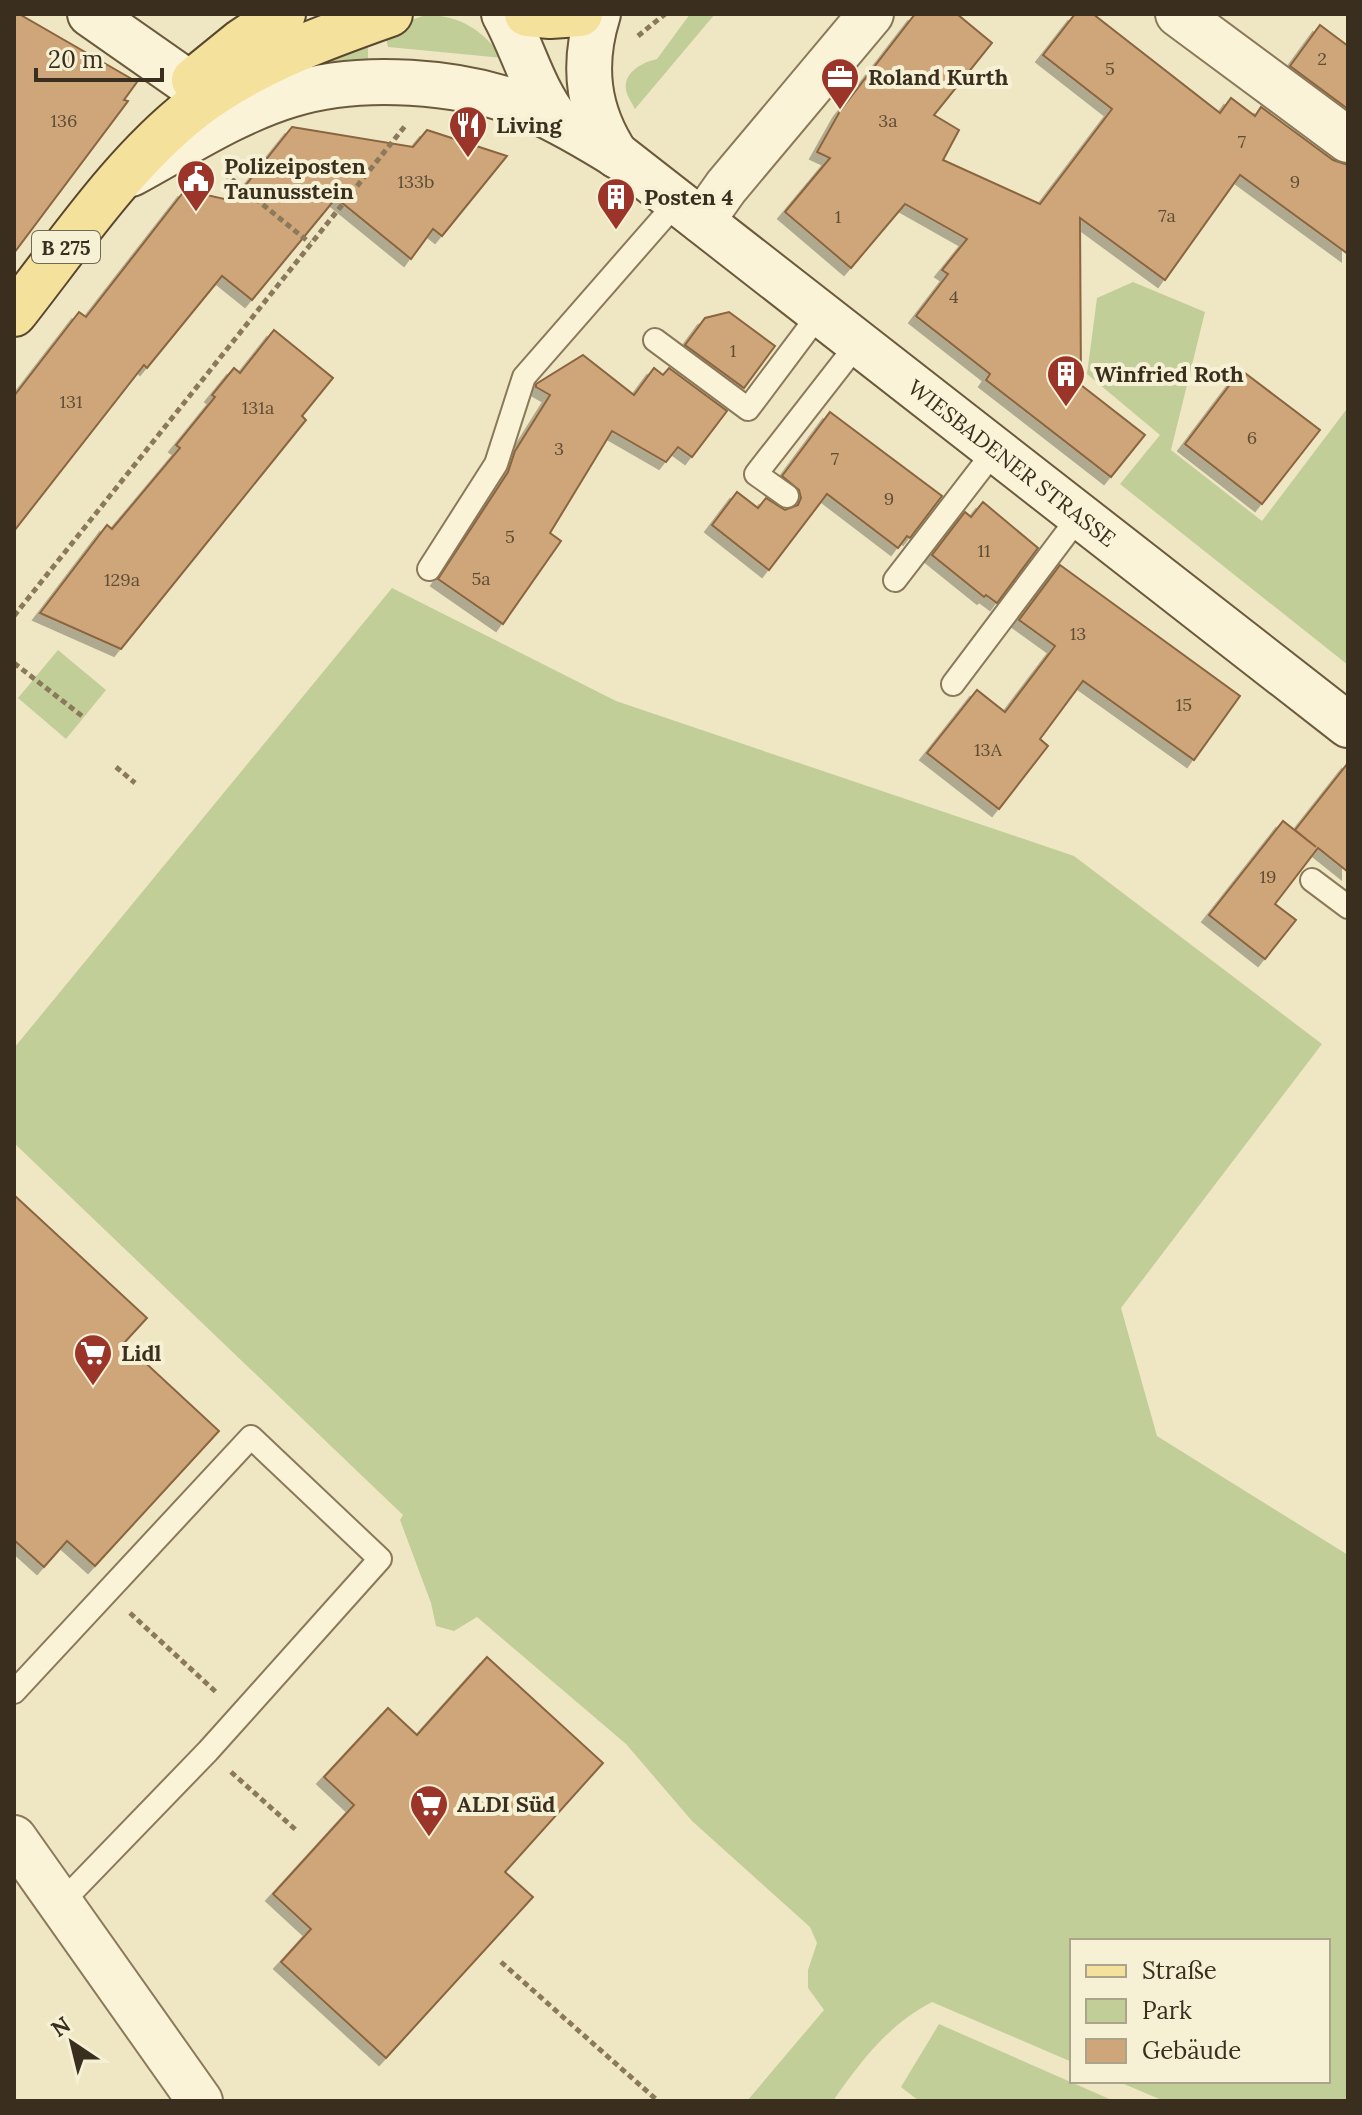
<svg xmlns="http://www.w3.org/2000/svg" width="1362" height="2115" viewBox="0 0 1362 2115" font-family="Lora,serif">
  <defs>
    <filter id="shadow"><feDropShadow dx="-7" dy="7" stdDeviation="0" flood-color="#0004"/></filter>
  </defs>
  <rect width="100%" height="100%" fill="#efe7c4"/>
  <g fill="#c2ce98">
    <path d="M690,14h25l-80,95c-3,-6 -8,-13 -9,-19 -3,-18 17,-28 31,-31z"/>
    <path d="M426,15c35,0 57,16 77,43l-115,-11 -4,-18z"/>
    <path d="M366,37l2,9v27l-110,16z"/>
    <path d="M1133,282l72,30 -34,138 91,71 84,-111 2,1v254l-228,-181 40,-49 -73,-61 10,-76z"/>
    <path d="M392,588l224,113 458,155 248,188 -201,264 36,128 191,119v546h-184l-47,-20h211v-140h-256v121l-140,-60c-44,23 -71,59 -99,99h-86l77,-91 -16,-22v-18l9,-27 -7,-16 -118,-106 -66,-77 -149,-127 -23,14 -18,-5 -5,-23 -31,-83 3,-5 -389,-372v-95z"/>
    <path d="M58,650l48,40 -40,49 -48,-41z"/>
    <path d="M939,2024l175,77h-195l-18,-14z"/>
  </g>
  <g fill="#cea679" stroke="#8a653f" stroke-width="2" filter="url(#shadow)">
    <path d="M14,14h5l118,68 -13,18 4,1 -114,152z"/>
    <path d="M915,14h42l35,29 -58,72 25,15 -16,30 97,44 72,-95 -69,-54 32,-41h18l127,99 11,-15 24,18 6,-9 72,53 15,5v89l-108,-79 -75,105 -85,-62 1,167 64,50 -34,42 -125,-97 4,-6 -74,-58 32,-42 -6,-4 25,-31 -62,-35 -54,64 -66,-56 45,-54 -13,-6 23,-41z"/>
    <path d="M1320,25l28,21v63l-58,-43z"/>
    <path d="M292,127l121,20 14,-17 80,26 -65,80 -9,-7 -22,30 -75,-61 -84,102 -30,-24 -75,92 -3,-3 -130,166v-135l65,-84 7,5 99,-127 48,11z"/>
    <path d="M729,312l46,34 -31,42 -59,-43 20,-27z"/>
    <path d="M274,330l59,48 -31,38 4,4 -185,229 -81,-36 67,-88 5,4 68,-81 -4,-3 39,-48 -3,-2 22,-27 6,5z"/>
    <path d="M583,355l51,40 20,-27 9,7 6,-7 58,43 -35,46 -14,-10 -12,15 -54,-31 -62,102 11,8 -58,83 -65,-45 70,-107 7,-21 35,-56 -14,-8v-3z"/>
    <path d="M1241,370l79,60 -58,74 -77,-60z"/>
    <path d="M830,412l112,84 -32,42 -3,-2 -9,12 -71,-54 -58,76 -57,-45 25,-33 21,16 8,-10 19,12 13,-5 3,-7 -2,-8 -17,-14z"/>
    <path d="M983,502l55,46 -41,55 -11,-8 -2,2 -52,-42 33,-43 6,5z"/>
    <path d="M1060,565l180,131 -46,64 -111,-79 -43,58 8,7 -49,63 -72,-56 50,-63 28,22 50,-66 -36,-26z"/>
    <path d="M1348,763v109l-30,-24 -43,56 21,16 -31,39 -56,-44 74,-94 33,26 -21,-17z"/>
    <path d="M14,1195l133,123 -23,25 95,88 -124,135 -28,-25 -23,26 -30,-27z"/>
    <path d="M487,1657l116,106 -98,109 28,25 -147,161 -105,-96 30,-33 -38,-35 81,-89 -30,-28 64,-69 29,27z"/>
  </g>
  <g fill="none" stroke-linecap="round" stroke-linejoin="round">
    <g stroke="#8a795a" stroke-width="26">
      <g id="service">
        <path d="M655,340l93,69 72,-96"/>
        <path d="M787,496l-31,-22 103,-132"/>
        <path d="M429,569l67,-105 28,-87 153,-175"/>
        <path d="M895,580l101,-131"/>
        <path d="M953,684l128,-170"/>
        <path d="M1312,880l36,27"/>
        <path d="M14,1692l237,-255 129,122 -172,192 -147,152"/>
      </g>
    </g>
    <g stroke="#8a795a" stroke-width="48">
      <g id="minor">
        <path d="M1178,14l170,126"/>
        <path d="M702,221l24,-34 145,-173"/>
        <path d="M14,1838l186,263"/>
      </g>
    </g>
    <g stroke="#6c5a3d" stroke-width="48">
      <g id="secondary">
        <path d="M90,14l100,70"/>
        <path d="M504,14c20,36 28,74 54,107"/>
        <path d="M598,14c-16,51 -11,97 19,142"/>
        <path id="s1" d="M131,174c52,-28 103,-62 159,-79 70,-22 172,-15 240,13 32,14 62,32 91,50l727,567"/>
      </g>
    </g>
    <g stroke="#58462e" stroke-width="48">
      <g id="primary">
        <path d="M527,14l23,2 30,-2"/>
        <path d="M194,80l48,-39 41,-27"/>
        <path d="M14,314c56,-71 108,-150 179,-206 57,-44 129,-70 197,-94"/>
      </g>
    </g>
    <g stroke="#8a795a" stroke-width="5" stroke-dasharray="6 4" stroke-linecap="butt">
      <path d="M638,36l27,-22"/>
      <path d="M224,173l86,70"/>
      <path d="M14,616l391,-490"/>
      <path d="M14,663l68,53"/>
      <path d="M116,767l19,16"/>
      <path d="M130,1613l87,80"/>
      <path d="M231,1772l65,58"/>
      <path d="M501,1962l157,139"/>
    </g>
    <use href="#service" stroke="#faf3d8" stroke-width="22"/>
    <use href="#minor" stroke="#faf3d8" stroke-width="44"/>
    <use href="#secondary" stroke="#faf3d8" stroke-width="44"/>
    <use href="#primary" stroke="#f3e19c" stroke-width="44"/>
  </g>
  <defs>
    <g id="office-pin" transform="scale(2)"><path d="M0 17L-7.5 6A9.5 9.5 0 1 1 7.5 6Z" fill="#9b3429" stroke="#f6f0d4"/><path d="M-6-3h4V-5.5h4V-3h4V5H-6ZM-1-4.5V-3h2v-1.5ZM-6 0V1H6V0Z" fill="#fff"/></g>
    <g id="restaurant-pin" transform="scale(2)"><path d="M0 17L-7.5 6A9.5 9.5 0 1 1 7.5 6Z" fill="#9b3429" stroke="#f6f0d4"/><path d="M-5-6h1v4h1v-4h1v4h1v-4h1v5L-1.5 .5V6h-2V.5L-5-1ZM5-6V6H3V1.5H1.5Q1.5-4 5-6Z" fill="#fff"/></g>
    <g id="civic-pin" transform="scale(2)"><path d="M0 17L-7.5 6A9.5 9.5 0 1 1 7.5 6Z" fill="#9b3429" stroke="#f6f0d4"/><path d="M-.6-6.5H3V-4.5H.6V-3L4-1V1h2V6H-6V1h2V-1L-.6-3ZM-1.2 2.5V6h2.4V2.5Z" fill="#fff"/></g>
    <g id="building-pin" transform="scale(2)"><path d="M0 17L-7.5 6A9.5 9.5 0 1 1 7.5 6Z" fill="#9b3429" stroke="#f6f0d4"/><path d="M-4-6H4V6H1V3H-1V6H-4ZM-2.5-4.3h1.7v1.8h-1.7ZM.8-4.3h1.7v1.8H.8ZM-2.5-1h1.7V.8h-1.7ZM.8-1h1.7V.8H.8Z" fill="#fff"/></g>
    <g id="supermarket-pin" transform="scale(2)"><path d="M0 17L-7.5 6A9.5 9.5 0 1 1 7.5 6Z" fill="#9b3429" stroke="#f6f0d4"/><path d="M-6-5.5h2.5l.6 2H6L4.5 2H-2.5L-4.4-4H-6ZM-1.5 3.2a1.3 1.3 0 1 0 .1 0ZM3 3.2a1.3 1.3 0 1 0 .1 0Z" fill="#fff"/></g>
  </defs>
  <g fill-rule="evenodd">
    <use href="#office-pin" x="840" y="77"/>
    <use href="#restaurant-pin" x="468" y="125"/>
    <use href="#civic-pin" x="196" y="179"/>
    <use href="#building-pin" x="616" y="197"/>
    <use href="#building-pin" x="1066" y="374"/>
    <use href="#supermarket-pin" x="93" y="1353"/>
    <use href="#supermarket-pin" x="429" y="1804"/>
  </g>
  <g text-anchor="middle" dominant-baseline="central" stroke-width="8" stroke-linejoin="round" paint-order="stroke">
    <g font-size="18" fill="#5f4d35">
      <text x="1322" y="58">2</text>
      <text x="1110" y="68">5</text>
      <text x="64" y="120">136</text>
      <text x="888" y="120">3a</text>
      <text x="1242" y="141">7</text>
      <text x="416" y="181">133b</text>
      <text x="1295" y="181">9</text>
      <text x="1167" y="215">7a</text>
      <text x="838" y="216">1</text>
      <text x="954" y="296">4</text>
      <text x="733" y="350">1</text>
      <text x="71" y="401">131</text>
      <text x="258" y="407">131a</text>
      <text x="1252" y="437">6</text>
      <text x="559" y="448">3</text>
      <text x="835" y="458">7</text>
      <text x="889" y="498">9</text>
      <text x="510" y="536">5</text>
      <text x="984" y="550">11</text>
      <text x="481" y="578">5a</text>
      <text x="122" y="579">129a</text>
      <text x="1078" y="633">13</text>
      <text x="1184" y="704">15</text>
      <text x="988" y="749">13A</text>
      <text x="1268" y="876">19</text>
    </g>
    <rect fill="#f6f0d4" stroke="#726955" stroke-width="2" x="32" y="231" width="68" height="32" rx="6"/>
    <g font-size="20" font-weight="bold" fill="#3a2f1e">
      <text x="66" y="247">B 275</text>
    </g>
    <g font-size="22" font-weight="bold" fill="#3a2f1e" stroke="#f6f0d4" text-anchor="start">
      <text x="868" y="77">Roland Kurth</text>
      <text x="496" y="125">Living</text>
      <text x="224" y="166">Polizeiposten<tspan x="224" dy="25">Taunusstein</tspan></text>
      <text x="644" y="197">Posten 4</text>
      <text x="1094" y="374">Winfried Roth</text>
      <text x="121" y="1353">Lidl</text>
      <text x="457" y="1804">ALDI Süd</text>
    </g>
    <g font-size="22" fill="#3a2f1e" stroke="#f6f0d4">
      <text stroke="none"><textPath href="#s1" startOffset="1022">WIESBADENER STRASSE</textPath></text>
    </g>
  </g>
  <rect width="1362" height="2115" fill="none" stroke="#3a2f1e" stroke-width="32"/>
  <rect x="1070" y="1939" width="260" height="144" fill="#f6f0d4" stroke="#aba38b" stroke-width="2"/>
  <rect x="1086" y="1965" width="40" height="12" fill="#f3e19c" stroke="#aba38b" stroke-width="2"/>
  <text x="1142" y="1979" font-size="24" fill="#3a2f1e">Straße</text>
  <rect x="1086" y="1999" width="40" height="24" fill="#c2ce98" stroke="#aba38b" stroke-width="2"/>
  <text x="1142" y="2019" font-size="24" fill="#3a2f1e">Park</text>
  <rect x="1086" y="2039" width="40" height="24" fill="#cea679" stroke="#aba38b" stroke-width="2"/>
  <text x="1142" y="2059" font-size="24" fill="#3a2f1e">Gebäude</text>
  <g transform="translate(72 2043) rotate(325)" stroke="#f6f0d4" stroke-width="6" paint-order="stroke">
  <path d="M0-6L14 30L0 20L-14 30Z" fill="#3a2f1e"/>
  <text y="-12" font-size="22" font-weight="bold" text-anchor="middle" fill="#3a2f1e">N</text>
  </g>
  <path d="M36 68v12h126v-12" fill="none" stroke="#3a2f1e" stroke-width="4"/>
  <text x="48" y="68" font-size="24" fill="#3a2f1e" stroke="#f6f0d4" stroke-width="6" paint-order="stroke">20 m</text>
</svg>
